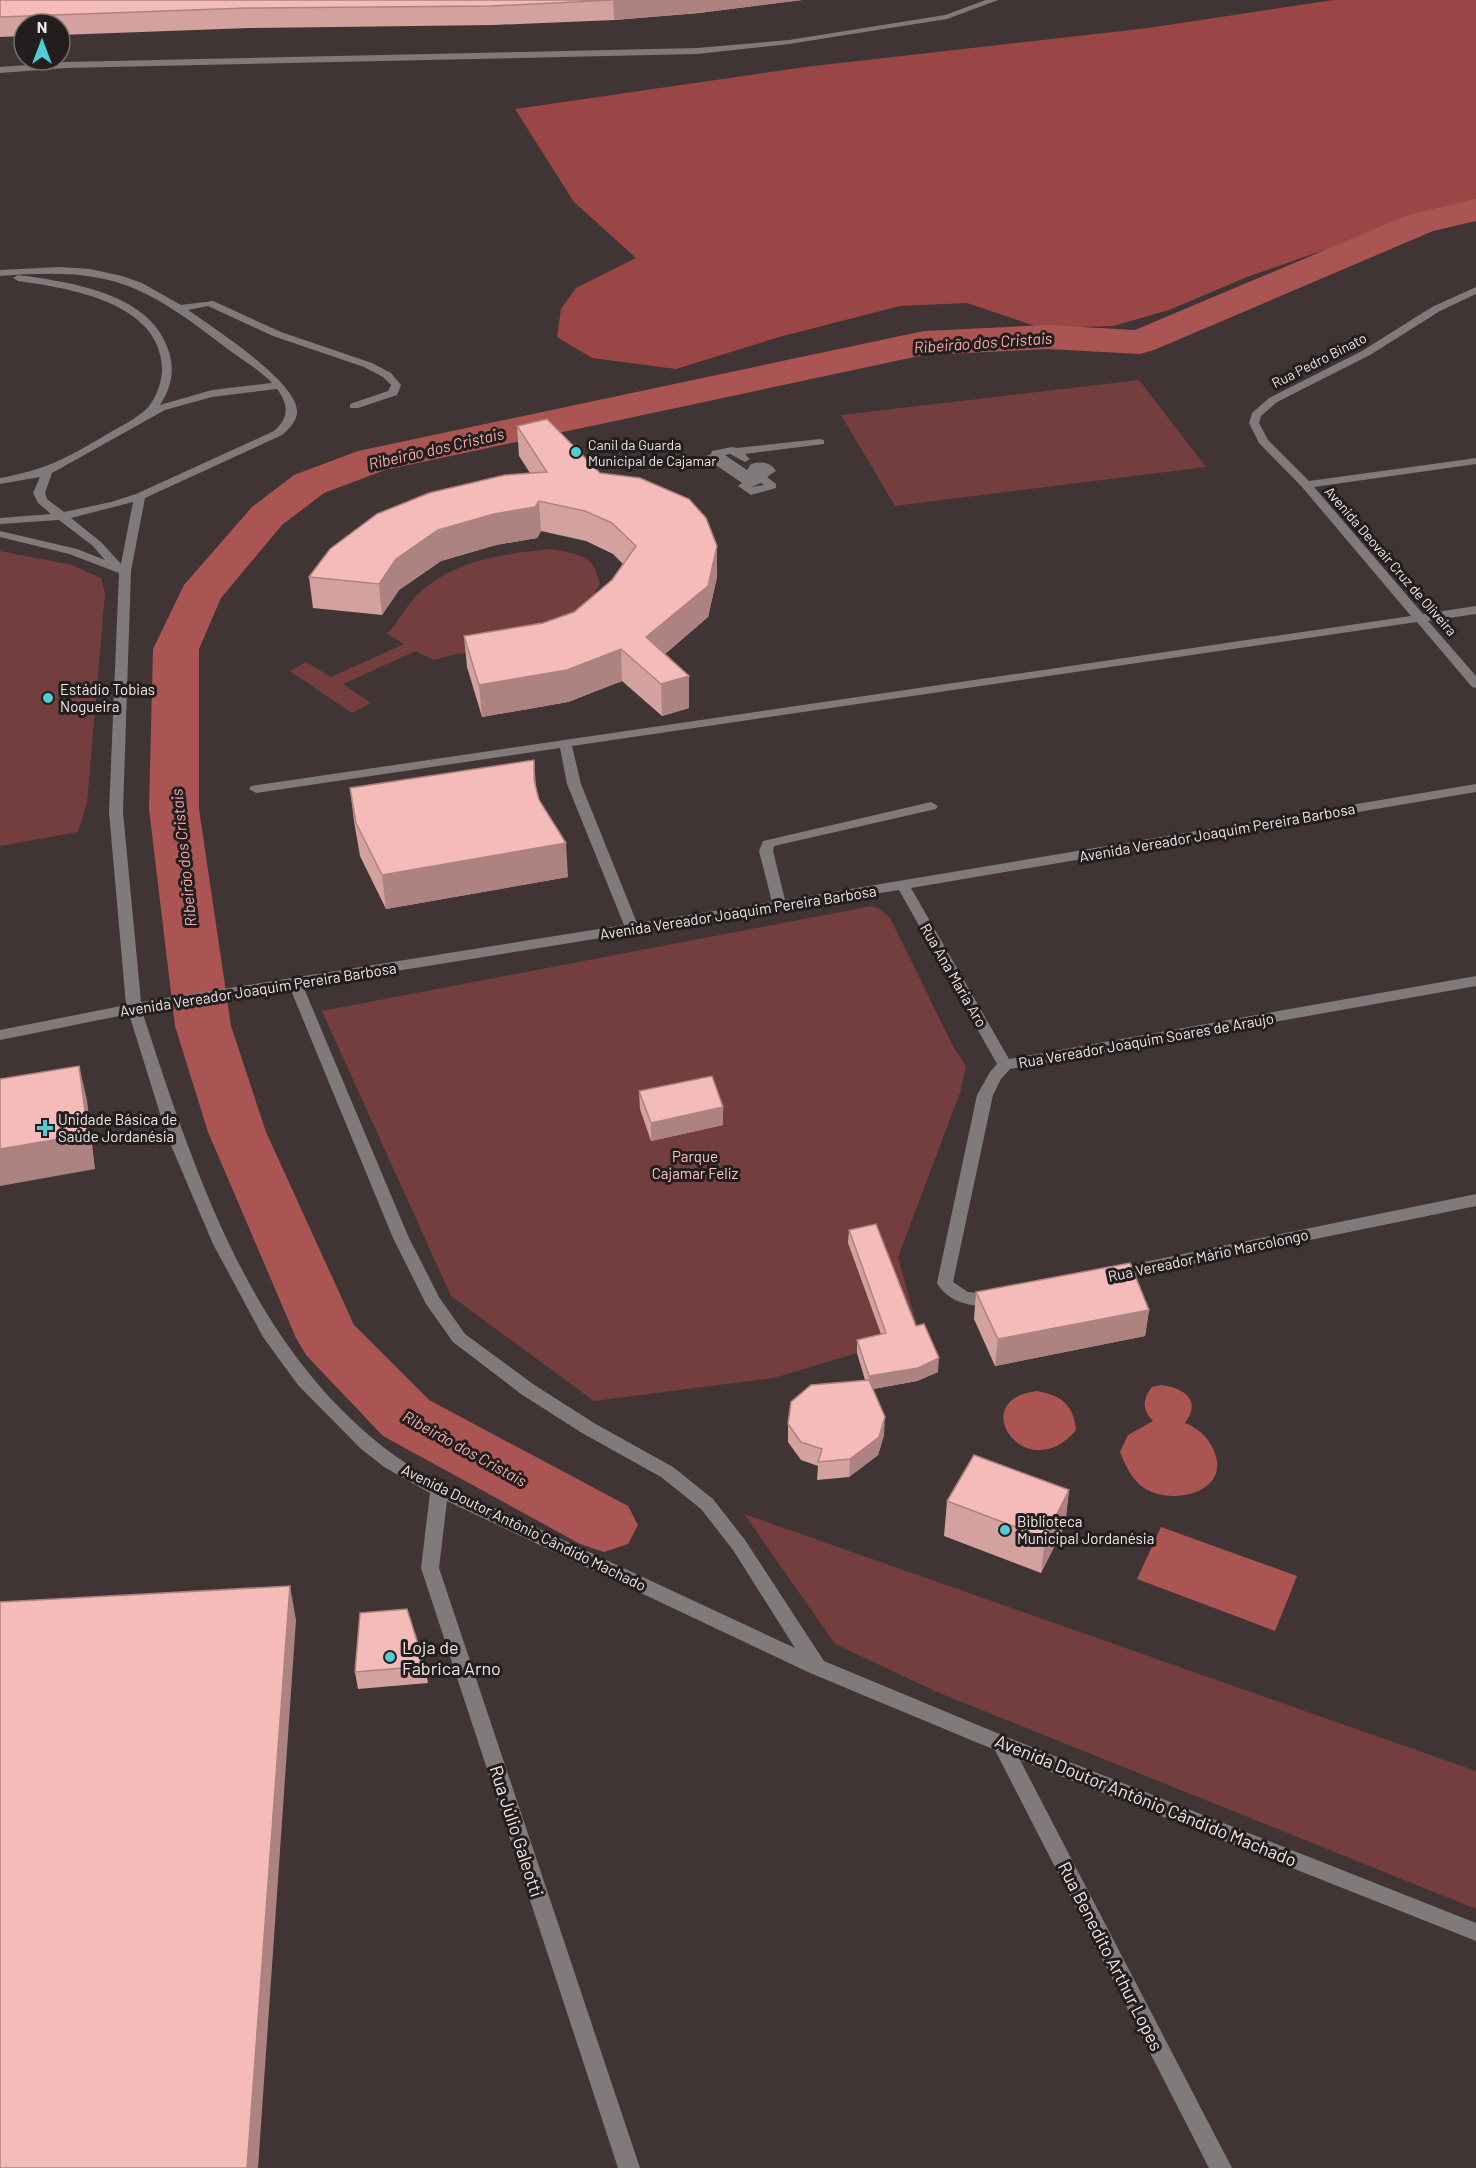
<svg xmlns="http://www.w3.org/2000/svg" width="1476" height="2168" viewBox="0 0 1476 2168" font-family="Barlow,sans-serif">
  <rect width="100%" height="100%" fill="#403434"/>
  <g fill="#733e3d">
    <path d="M1139,380l67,87 -311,39 -54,-91z"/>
    <path d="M554,549c28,7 39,5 46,35l-14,22 -25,20 -70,25 -35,3 -22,6 -18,-9 -73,33 28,19 -19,10 -62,-42 16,-9 25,15 73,-33 -18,-11 5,-3c8,-11 16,-24 25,-34 37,-36 89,-43 138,-47z"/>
    <path d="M0,551l72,14 29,13 4,15 -18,210 -9,29 -78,14z"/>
    <path d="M872,906l8,3 10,9 64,130 12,18 -6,27 -62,164 19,69 6,12 -66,15 -83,25 -180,23 -143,-105 -129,-285z"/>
    <path d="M744,1514l732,257v138l-539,-217 -102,-48z"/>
  </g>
  <path fill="#9a4646" d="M1333,0h143v203l-29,4 -200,70 -78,33 -56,16 -72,2 -74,-25 -67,3 -121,31 -103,32 -84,-11 -35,-21 4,-28 15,-21 60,-30 -62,-56 -59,-93 290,-42 343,-39z"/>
  <g fill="#aa5554">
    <path d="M1161,1385c24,3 41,16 24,38 13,5 24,15 29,28 19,44 -50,57 -75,33 -10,-10 -14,-20 -19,-32l8,-17 25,-14c-11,-11 -11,-22 -1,-34z"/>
    <path d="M1037,1391c25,5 36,13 39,39 -49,59 -113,-30 -39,-39z"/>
    <path d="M1161,1527l136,49 -22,55 -138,-52z"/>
  </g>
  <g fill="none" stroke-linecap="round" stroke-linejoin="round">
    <path fill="#aa5554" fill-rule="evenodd" d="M1476,199v22l-43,10 -279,119 -14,4 -93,-5 -123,6 -539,115 -61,23 -42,32 -61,73 -22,51v160l32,217 35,106 88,193 75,75 199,106 10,19 -10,19 -24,8 -24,-8 -197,-108 -77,-81 -10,-17 -88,-206 -33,-106 -26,-217 4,-160 31,-64 68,-78 42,-32 64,-24 566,-120 123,-6 88,5 273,-115z"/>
    <g fill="#807a7a" fill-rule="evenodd">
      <path d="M986,0h12l-51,19 -158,25 -92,10 -631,14 -66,5v-6l66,-5 631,-14 92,-8 156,-25z"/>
      <path d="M60,267l30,2 32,7 20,7 39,22 32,-4 68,31 91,31 19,10 10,12 -4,10 -39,13h-8v-4l38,-13 3,-6 -8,-8 -19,-10 -91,-31 -65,-30 -20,4c24,17 112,73 109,103 -1,9 -8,16 -15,22l-137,63 -14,73 -8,241 18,190 483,-77 -57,-141 -7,-36 -304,45 -7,-4 2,-3 1160,-170 -109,-129 -43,-44 -10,-20 3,-10 17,-15 93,-47 70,-44 44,-20v7l-36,17 -70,44 -93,47 -16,14 -2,7 9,17 41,41 167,-23v6l-162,23 109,127 53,-8v8l-48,7 48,55v12l-4,-1 -55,-65 -845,124 9,38 56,139 135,-21 -13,-51 4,-10 168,-39 7,4 -2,3 -162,37 -1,5 12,49 691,-116v8l-565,96 98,171 467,-83v10l-466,83 -9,10 -8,16 -40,187 15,10 32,3 2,4 -2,4c-22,7 -51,1 -63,-20l40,-188 13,-23 7,-8 -98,-174 -596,96 106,252 30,59 26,37 68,50 61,39 79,44 40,32 32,41 79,121 185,77 467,185v18l-456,-181 212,408h-23l-214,-418 -185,-77 -363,-172 -8,67 201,600h-22l-197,-600 9,-75 -46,-26 -24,-19 -62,-63 -35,-48 -50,-93 -46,-108 -38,-122 -129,26v-10l126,-25 -17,-193 10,-239 -50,-19 -69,-17v-6l77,18 28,11 -12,-14 -34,-26 -59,4v-6l51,-4 -13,-11 -5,-10 7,-16 -40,7v-6c45,-8 65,-19 104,-42 13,-8 28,-15 39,-24 11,-8 18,-27 19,-40 2,-69 -93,-84 -144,-91l-5,-3 5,-3c52,7 134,18 151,77 6,20 2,36 -9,53l52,-15 60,-7c-14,-15 -35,-26 -51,-39 -83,-64 -115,-76 -221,-68v-6zM277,389c12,16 12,29 -3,42l-138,63 -25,8 -47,10 -17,-13 -2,-6 7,-20 113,-63 47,-13zM133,502l-12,62 -20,-22 -30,-24zM290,988l103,250 33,66 27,38 68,52 61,39 79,44 40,32 32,41 62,98 -350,-163c-17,-9 -35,-18 -51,-30 -143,-105 -199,-282 -252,-444z"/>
      <path d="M820,439l4,1v4l-79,10 5,5 -5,3 -15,-8 -5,1 22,15 4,-6c9,-3 20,-2 25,7l-9,6 9,7v4l-25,7 -13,-9 4,-3 -38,-26 7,-3 1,-3 20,-4 5,1zM761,483l3,2 -13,2z"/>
      <path d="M1476,1194v12l-361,74 -6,-2 -2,-4 2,-4 6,-2z"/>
    </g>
  </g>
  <g fill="#d3a19e">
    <path d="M0,0h802l-103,13 -85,7 -121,5 -244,3 -189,7v-11h-36v12l-24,1z"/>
    <path d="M517,426l83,47 117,104 -9,40 -43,37 24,54 -27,8 -40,-35 -54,21 -86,15 -15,-50 -3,-31 79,-13 31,-11 38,-32 11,-16 -10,-10 -27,-13 -45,-10 -4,7 -41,7 -55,16 -42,29 -17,25 -69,-7 -4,-31 221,-104 -11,-17z"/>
    <path d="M534,760l2,28 3,12 29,77 -182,32 -26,-53 -6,-35 -4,-33z"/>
    <path d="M639,1091l84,16v18l-72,16 -11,-32z"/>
    <path d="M849,1230l89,142 -21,9 -44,8 11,46 -6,20 -29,22 -32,3 1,-14 -17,-6 -13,-18v-18l77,-44 -8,-27v-13l24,-6 -33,-91z"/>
    <path d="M976,1292l173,18 -4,26 -150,30 -21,-47z"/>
    <path d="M1069,1490l-4,35 -24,48 -97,-37 3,-35z"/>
    <path d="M425,1666l3,17 -70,6 -3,-17z"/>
  </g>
  <g fill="#ac8381">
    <path d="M613,0h189l-103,13 -85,7z"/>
    <path d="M539,501l2,30 -4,7 -41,7 -55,16 -42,29 -17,25 -3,-31 17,-25 42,-29z"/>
    <path d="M717,546v31l-9,40 -61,52 -1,-32z"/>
    <path d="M621,649l1,32 -54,21 -86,15 -3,-32z"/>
    <path d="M689,676v32l-27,8 -1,-32z"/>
    <path d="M566,843l2,34 -182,32 -4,-34z"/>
    <path d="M79,1066l8,34 8,69 -95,17v-37z"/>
    <path d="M723,1107v18l-72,16v-18z"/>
    <path d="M1149,1310l-4,26 -150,30 3,-27z"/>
    <path d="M939,1358l-1,14 -21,9 -49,9 1,-14z"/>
    <path d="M885,1417l-1,18 -6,20 -29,22 1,-18z"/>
    <path d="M1069,1490l-4,35 -24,48 4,-35z"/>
    <path d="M290,1586l6,34 -38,548h-11z"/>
  </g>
  <g fill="#f5bbb8" stroke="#ac8381" stroke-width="1.5">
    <path d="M0,0h614l-123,6 -245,2 -246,9z"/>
    <path d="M547,419l53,54 40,5 49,21 17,19 11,28 -9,40 -62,51 43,39 -28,8 -40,-35 -54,21 -88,15 -15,-49 79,-13 31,-11 38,-32 24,-34 -24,-23 -27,-12 -46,-10 -4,6 -41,7 -56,16 -42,29 -17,25 -70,-7 21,-28 47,-35 52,-21 76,-18 42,-3 -30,-46z"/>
    <path d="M534,760v20l5,20 27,43 -184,32 -26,-52 -6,-35z"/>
    <path d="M79,1066l9,68 -88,15v-70z"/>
    <path d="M712,1076l11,31 -72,16 -12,-32z"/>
    <path d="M876,1224l40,102 8,-2 15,34 -21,10 -49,8 -12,-36 29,-7 -37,-103z"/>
    <path d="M1130,1263l19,47 -151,29 -22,-47z"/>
    <path d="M869,1380l16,37 -6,20 -29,22 -32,3 4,-13 -21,-7 -13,-18 3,-22 20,-17z"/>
    <path d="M974,1455l95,35 -24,48 -98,-37z"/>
    <path d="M290,1586l-43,582h-247v-566z"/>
    <path d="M407,1609l18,57 -70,6 5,-59z"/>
  </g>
  <g fill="#51ccd4" stroke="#231e1d" stroke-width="2">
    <circle cx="576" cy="452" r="6"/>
    <circle cx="48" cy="698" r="6"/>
    <path d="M42 1119h6v6h6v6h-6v6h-6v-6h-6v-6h6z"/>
    <circle cx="1005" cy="1530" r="6"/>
    <circle cx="390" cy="1657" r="6"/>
  </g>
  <g text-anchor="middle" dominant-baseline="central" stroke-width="6" stroke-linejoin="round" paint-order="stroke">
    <g font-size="14" fill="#eee7e6" stroke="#231e1d">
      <text transform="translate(1319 360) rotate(-27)">Rua Pedro Binato</text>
      <text transform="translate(1391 561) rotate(49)">Avenida Deovair Cruz de Oliveira</text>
    </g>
    <g font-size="14" fill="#eee7e6" stroke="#231e1d" text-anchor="start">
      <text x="588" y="444">Canil da Guarda<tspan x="588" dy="16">Municipal de Cajamar</tspan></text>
    </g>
    <g font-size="15" fill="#eee7e6" stroke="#231e1d" text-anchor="start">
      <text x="60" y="689">Estádio Tobias<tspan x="60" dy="17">Nogueira</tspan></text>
      <text x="58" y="1119">Unidade Básica de<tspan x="58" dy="17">Saúde Jordanésia</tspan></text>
      <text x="1017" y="1521">Biblioteca<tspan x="1017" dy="17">Municipal Jordanésia</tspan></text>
    </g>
    <g font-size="15" fill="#eee7e6" stroke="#231e1d">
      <text transform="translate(1217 832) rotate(-10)">Avenida Vereador Joaquim Pereira Barbosa</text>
      <text transform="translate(738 912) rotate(-9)">Avenida Vereador Joaquim Pereira Barbosa</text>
      <text transform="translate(954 975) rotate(60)">Rua Ana Maria Aro</text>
      <text transform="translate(258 989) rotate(-9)">Avenida Vereador Joaquim Pereira Barbosa</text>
      <text transform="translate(1146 1040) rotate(-10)">Rua Vereador Joaquim Soares de Araujo</text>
      <text transform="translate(1208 1255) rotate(-12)">Rua Vereador Mário Marcolongo</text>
      <text transform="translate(524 1527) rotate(26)">Avenida Doutor Antônio Cândido Machado</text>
    </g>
    <g font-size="15" fill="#f6c4c2" stroke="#231e1d">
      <text x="695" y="1156">Parque<tspan x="695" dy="17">Cajamar Feliz</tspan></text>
    </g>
    <g font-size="16" font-style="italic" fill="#f4aca9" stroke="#231e1d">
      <text transform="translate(983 342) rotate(-4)">Ribeirão dos Cristais</text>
      <text transform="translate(436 448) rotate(-13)">Ribeirão dos Cristais</text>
      <text transform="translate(183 858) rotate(-96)">Ribeirão dos Cristais</text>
      <text transform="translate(465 1448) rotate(29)">Ribeirão dos Cristais</text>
    </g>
    <g font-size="18" fill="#eee7e6" stroke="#231e1d" text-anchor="start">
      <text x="402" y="1647">Loja de<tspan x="402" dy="21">Fabrica Arno</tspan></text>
    </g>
    <g font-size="18" fill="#eee7e6" stroke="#231e1d">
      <text transform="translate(1146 1800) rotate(22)">Avenida Doutor Antônio Cândido Machado</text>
      <text transform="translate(517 1831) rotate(72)">Rua Júlio Galeotti</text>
      <text transform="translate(1111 1956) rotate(63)">Rua Benedito Arthur Lopes</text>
    </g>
  </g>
  <g transform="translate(42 42)"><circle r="28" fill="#231e1d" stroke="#746e6d" stroke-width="1.5"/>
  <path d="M0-4.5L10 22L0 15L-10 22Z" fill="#51ccd4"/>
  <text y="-9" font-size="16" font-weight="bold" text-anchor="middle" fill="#eee7e6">N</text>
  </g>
</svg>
